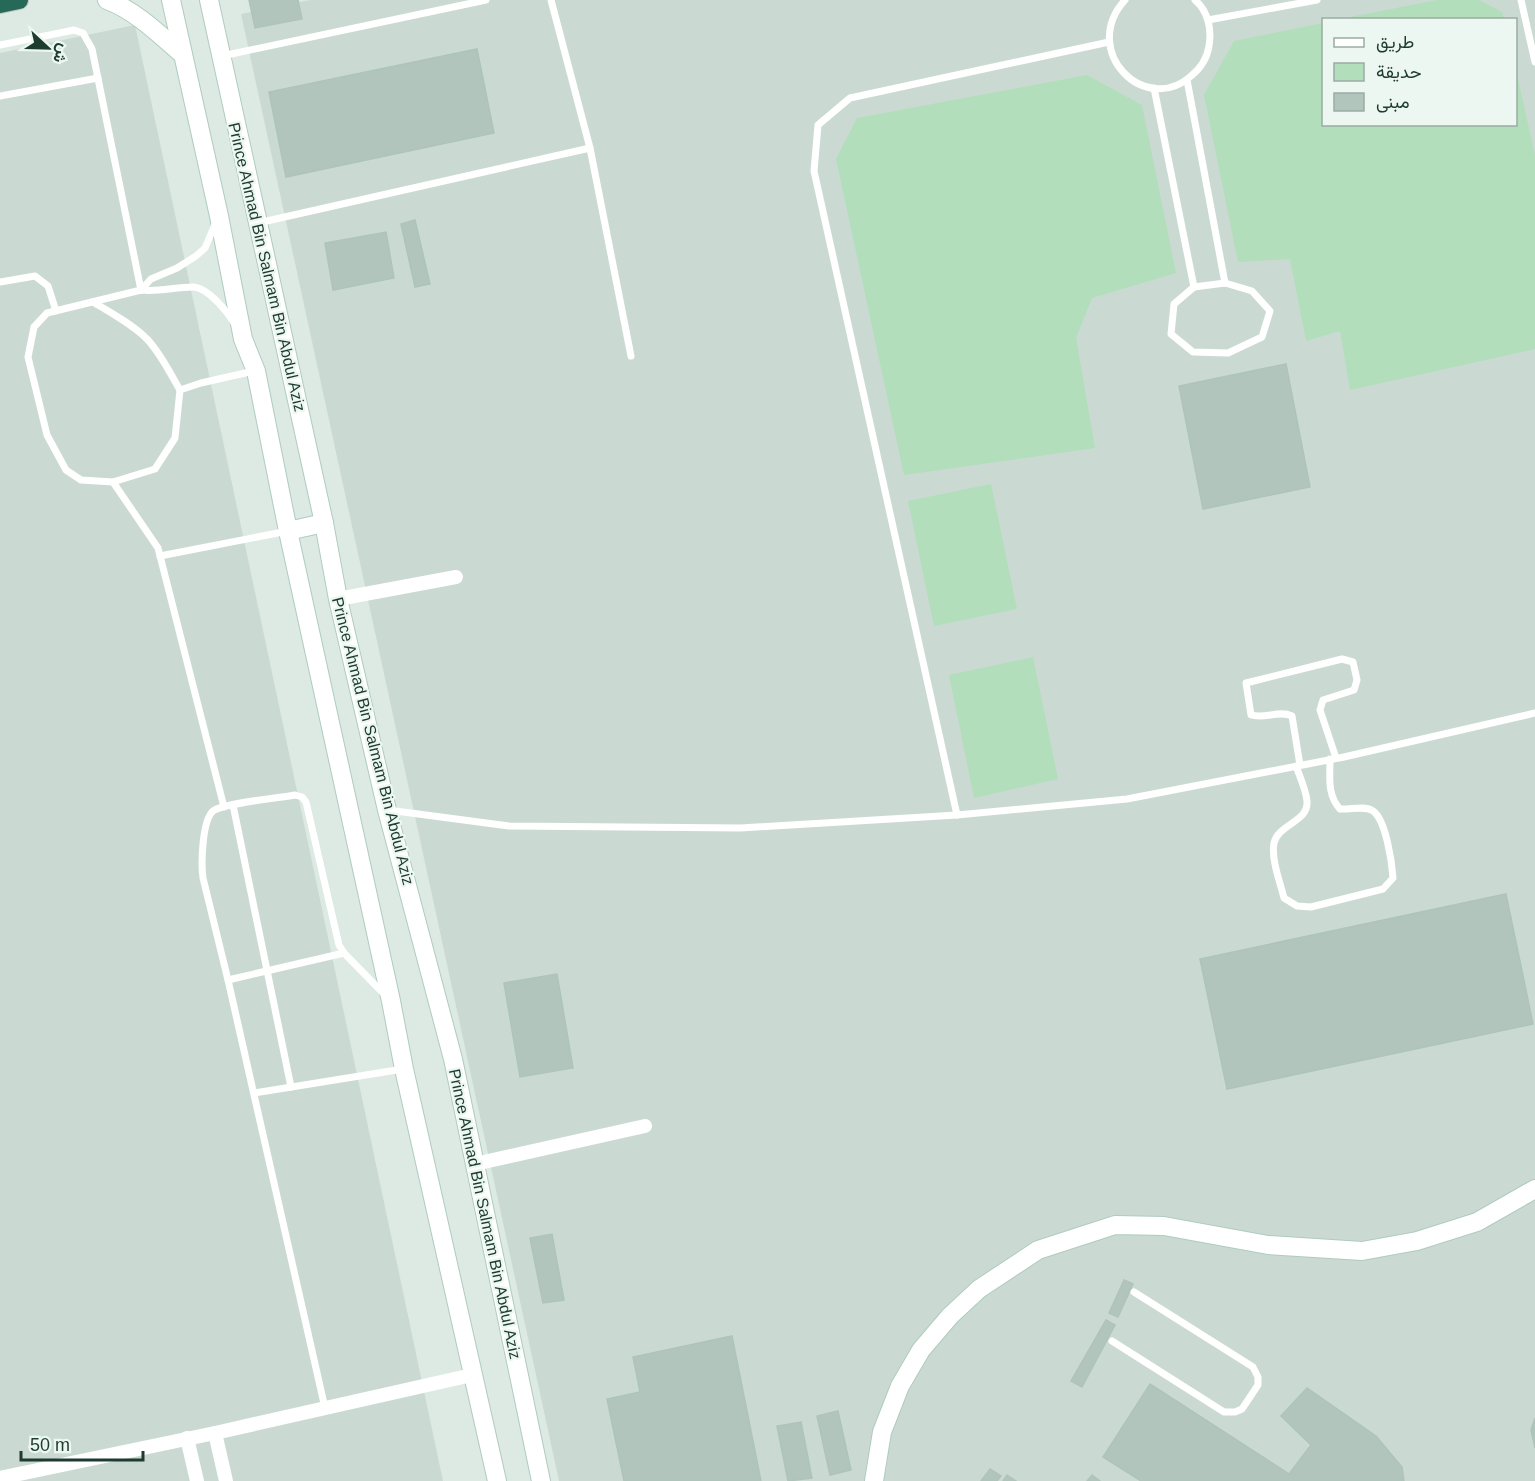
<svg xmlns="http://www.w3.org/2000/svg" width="1535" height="1481" viewBox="0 0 1535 1481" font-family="Arial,Vazirmatn,sans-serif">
  <rect width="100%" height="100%" fill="#dceae3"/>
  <g fill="#cadad2" fill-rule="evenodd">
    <path d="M310,0h1225v1481h-976l-318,-1467zM1324,20h192v104h-192z"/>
    <path d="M135,25l308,1456h-443v-1428z"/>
  </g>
  <g fill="#b2debc">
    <path d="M1437,0h42l23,12 2,7h-164z"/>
    <path d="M1323,23l1,101h192v-54l19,85v194l-185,41 -10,-59 -34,10 -16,-82 -52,3 -34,-167 30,-54z"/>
    <path d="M1087,75l55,30 34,168 -84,25 -16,40 19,110 -191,27 -68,-316 21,-41z"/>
    <path d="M991,484l26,125 -83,17 -26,-125z"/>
    <path d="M1033,657l25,122 -84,19 -25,-123z"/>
  </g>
  <g fill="#b1c5bc" stroke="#aec4ba" stroke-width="1.5">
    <path d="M249,0h49l4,19 -47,9z"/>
    <path d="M477,49l17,84 -208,44 -17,-85z"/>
    <path d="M415,220l15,64 -15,3 -14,-63z"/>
    <path d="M386,232l8,46 -61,12 -8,-47z"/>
    <path d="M1286,364l24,123 -107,22 -24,-123z"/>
    <path d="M1506,894l27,130 -306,65 -27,-130z"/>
    <path d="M557,974l16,94 -53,9 -16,-94z"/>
    <path d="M552,1234l12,66 -21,3 -13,-65z"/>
    <path d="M1124,1280l9,4 -15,33 -9,-4z"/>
    <path d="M1106,1320l9,5 -33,62 -11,-6z"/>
    <path d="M732,1336l29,145h-137l-17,-82 33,-7 -7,-35z"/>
    <path d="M1150,1384l139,90 22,-29 -30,-29 26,-28 69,48 26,31 2,14h-263l-38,-24z"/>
    <path d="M838,1411l13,59 -21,5 -13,-59z"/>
    <path d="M1535,1418v30l-4,-18z"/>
    <path d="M801,1422l11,56 -24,3 -11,-55z"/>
    <path d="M990,1469l11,7 -4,5h-16z"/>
    <path d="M1007,1475l9,6h-13z"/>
    <path d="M1092,1475l8,6h-13z"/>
  </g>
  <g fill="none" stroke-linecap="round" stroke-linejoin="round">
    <g stroke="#afcbbf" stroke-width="20">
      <g id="secondary">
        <path d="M107,0c29,11 52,34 75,54"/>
        <path d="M171,0l48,216 24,123 13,32 32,160 103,470 13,68 93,412"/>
        <path d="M209,0l115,523 14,76 49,211 66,249 88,422"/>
        <path d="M288,531l36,-8"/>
        <path d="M874,1481l8,-49 18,-46 21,-36 29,-34 29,-27 59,-39 77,-25 49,1 104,19 94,6 55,-10 60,-19 58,-33"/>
      </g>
    </g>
    <g stroke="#bbc4c1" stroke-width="20">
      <path id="highway" d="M0,4l19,-4"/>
    </g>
    <g stroke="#fff" stroke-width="7">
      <path d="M551,0l39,148 41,208"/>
      <path d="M1125,0c-46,51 20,117 66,76 10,-8 16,-17 18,-30 3,-17 -1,-35 -14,-46"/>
      <path d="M1521,0l14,62"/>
      <path d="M1208,20l109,-20"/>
      <path d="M0,45l74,-15 9,3 9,16 49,241"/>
      <path d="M222,56l264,-56"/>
      <path d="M1187,80l38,203"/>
      <path d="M1154,88l40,199"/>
      <path d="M0,96l98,-18"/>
      <path d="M258,223l332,-75"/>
      <path d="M0,282l35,-6 13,10 8,25"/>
      <path d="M1225,283l27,8 18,20 -8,26 -34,16 -35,-1 -22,-18 3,-30 20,-17z"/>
      <path d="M141,290l10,-11 26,-11 19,-12 9,-8 11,-26"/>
      <path d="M93,302c18,11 39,22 54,37 14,15 23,34 33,51"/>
      <path d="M234,323c-7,-12 -27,-36 -41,-36 -18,0 -34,5 -52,3l-94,23 -13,14 -6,30 19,78 19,35 15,10 32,2 42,-13 20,-31 5,-48 21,-7 53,-12"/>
      <path d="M113,482l45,66 66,259"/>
      <path d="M160,556l128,-25"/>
      <path d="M1300,765l-8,-49c-13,-6 -27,3 -41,-1l-5,-32 96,-24 11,3 4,18 -3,10 -31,10 -3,10 16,48"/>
      <path d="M1296,766c4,11 10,24 11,35 2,21 -29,23 -33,42 -3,16 6,39 10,55l13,8 14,1 72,-18 10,-11c-1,-15 -7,-58 -20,-67 -8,-6 -23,-1 -33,-2 -13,-14 -10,-32 -10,-50"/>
      <path d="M233,805l58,282"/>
      <path d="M388,810l121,16 232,2 216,-13 170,-16 217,-42 191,-44"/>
      <path d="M957,815l-143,-644 4,-46 32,-27 259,-56"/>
      <path d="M228,980l116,-27"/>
      <path d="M254,1093l149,-24"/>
      <path d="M1112,1341l112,71h11l7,-3 16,-24v-8l-5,-10 -119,-75"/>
      <path d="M325,1408l-97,-428 -25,-102c-2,-15 -1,-57 10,-67 10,-8 67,-13 82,-16l7,2 4,5 33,143 5,8 41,42"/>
    </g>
    <g stroke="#fff" stroke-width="14">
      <path d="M338,599l118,-22"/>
      <path d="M475,1164l170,-38"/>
      <path d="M215,1433l11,48"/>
      <path d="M187,1438l10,43"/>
      <path d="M0,1478l215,-45 257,-58"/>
    </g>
    <use href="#secondary" stroke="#fff" stroke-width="18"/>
    <use href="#highway" stroke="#266958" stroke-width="18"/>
  </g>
  <g text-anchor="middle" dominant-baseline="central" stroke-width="4.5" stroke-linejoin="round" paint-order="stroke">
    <g font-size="16" fill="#1d3b31" stroke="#edf7f1">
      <text transform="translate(267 267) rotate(77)">Prince Ahmad Bin Salmam Bin Abdul Aziz</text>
      <text transform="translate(373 741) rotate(76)">Prince Ahmad Bin Salmam Bin Abdul Aziz</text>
      <text transform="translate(485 1214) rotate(78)">Prince Ahmad Bin Salmam Bin Abdul Aziz</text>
    </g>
  </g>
  <rect x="1322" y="18" width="195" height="108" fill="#edf7f1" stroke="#9aaca4" stroke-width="1.5"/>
  <rect x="1334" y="38" width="30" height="9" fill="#ffffff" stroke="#9aaca4" stroke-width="1.5"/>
  <text x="1376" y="48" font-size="18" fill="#1d3b31">طريق</text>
  <rect x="1334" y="63" width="30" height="18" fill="#b2debc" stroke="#9aaca4" stroke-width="1.5"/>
  <text x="1376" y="78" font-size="18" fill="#1d3b31">حديقة</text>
  <rect x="1334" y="93" width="30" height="18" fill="#b1c5bc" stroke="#9aaca4" stroke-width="1.5"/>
  <text x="1376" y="108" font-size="18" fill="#1d3b31">مبنى</text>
  <g transform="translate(48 48) rotate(112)" stroke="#edf7f1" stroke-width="4.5" paint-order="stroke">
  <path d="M0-4.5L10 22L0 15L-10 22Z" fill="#1d3b31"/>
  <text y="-9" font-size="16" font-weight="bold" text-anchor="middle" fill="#1d3b31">ش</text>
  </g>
  <path d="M21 1451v9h122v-9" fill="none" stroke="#1d3b31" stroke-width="3"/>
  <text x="30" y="1451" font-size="18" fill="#1d3b31" stroke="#edf7f1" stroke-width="4.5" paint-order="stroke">50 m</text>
</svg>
